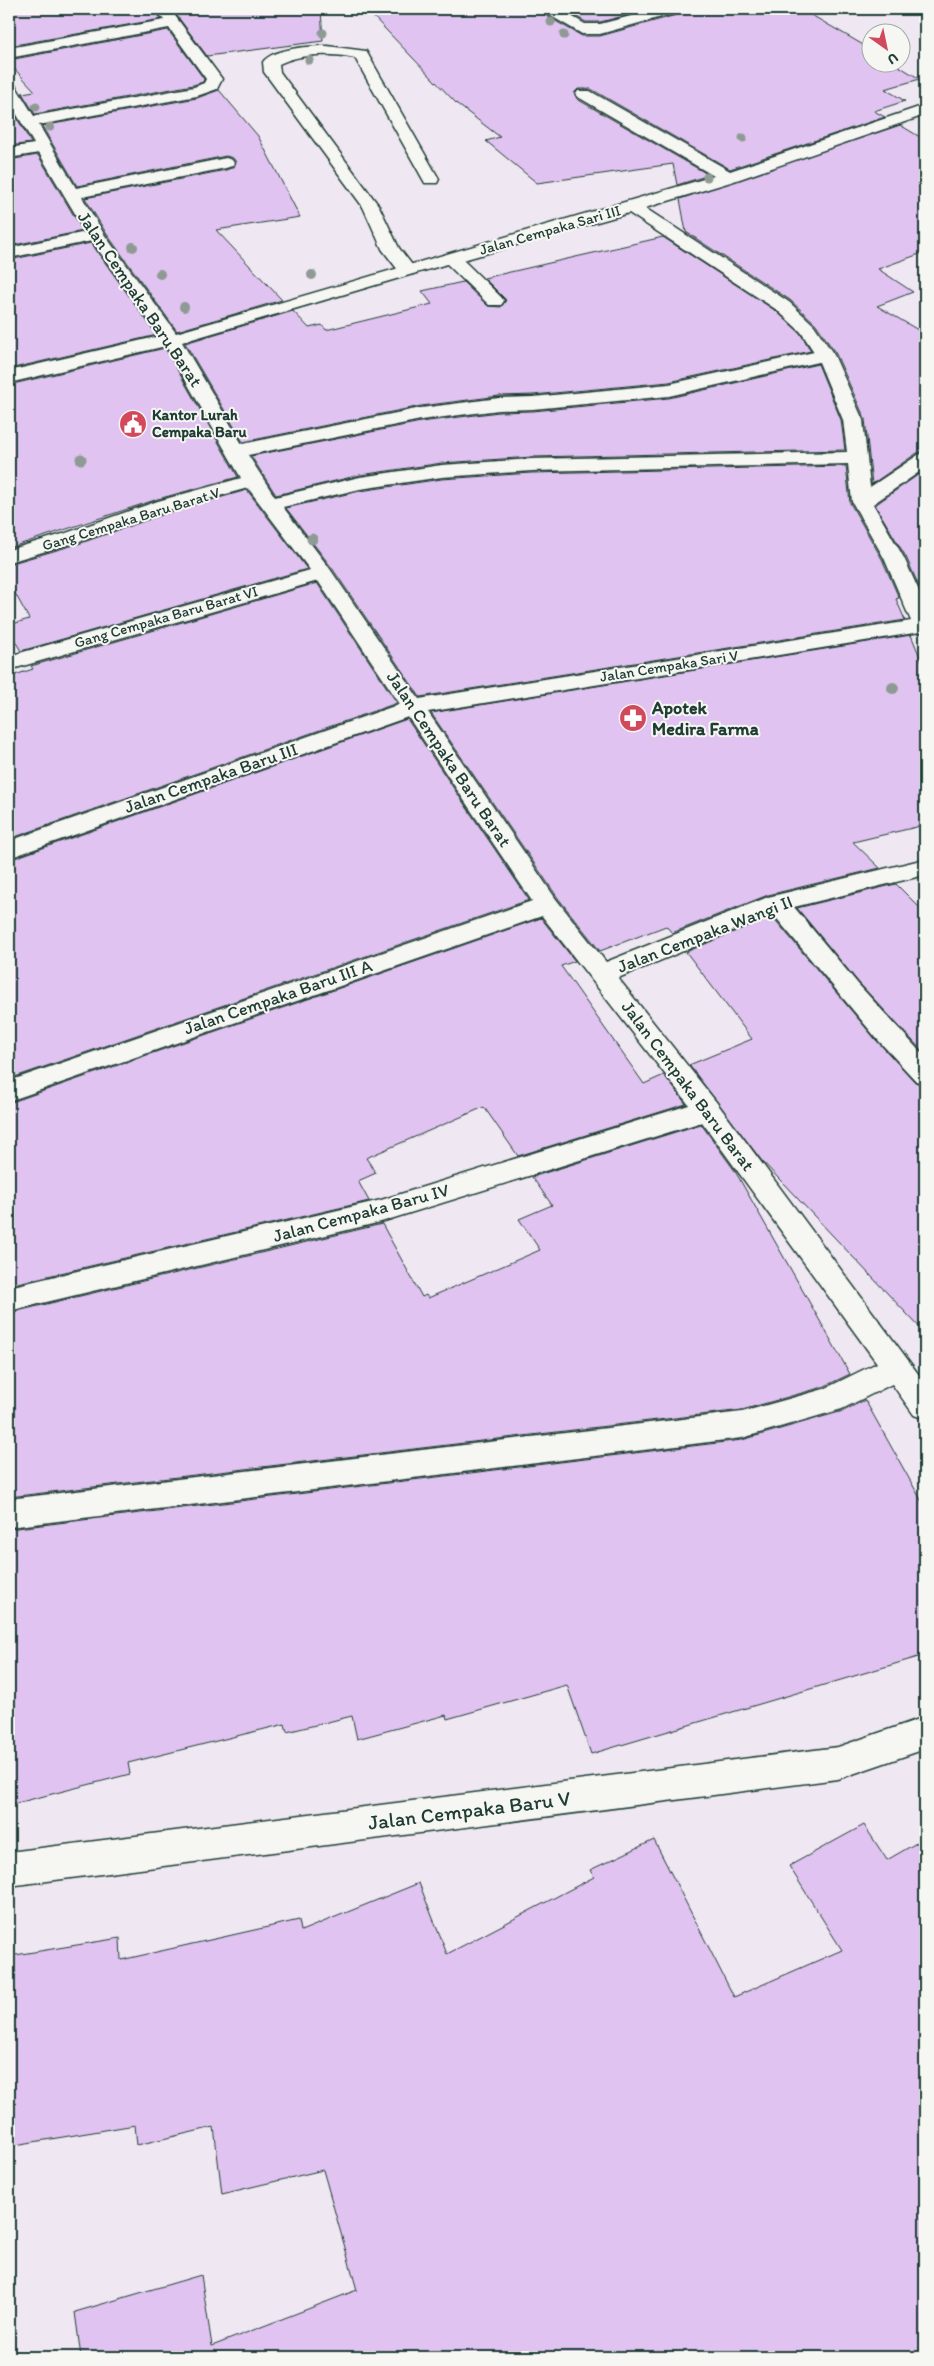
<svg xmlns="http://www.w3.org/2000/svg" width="934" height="2366" viewBox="0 0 934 2366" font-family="Itim,sans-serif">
  <rect width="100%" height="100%" fill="#efe7f2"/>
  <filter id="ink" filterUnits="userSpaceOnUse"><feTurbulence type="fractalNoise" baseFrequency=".02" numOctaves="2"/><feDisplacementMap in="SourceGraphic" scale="10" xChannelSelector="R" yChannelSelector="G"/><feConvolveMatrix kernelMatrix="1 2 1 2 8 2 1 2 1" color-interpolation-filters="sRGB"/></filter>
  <g filter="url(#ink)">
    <g fill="#e0c3f1" stroke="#1f3d34">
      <path d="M9,9h145l7,10 -152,27z"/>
      <path d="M172,9h149l2,32 -116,15z"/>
      <path d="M366,9h174l3,5 39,22h18l80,-22 3,-5h118l71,41v12h20l28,17 -35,10 20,12 -31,10 11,6 -155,52 -139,-80h-13l-4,4 3,6 132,76 -32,10 -4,-21 -136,19 -51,-42 14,-4 -43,-33z"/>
      <path d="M562,9h89l-51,13h-14z"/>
      <path d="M168,30l36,49 -1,3 -10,3 -158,29 -13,-21 13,-2 -26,-28v-3z"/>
      <path d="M219,90l39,46 42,81 -84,13 66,70 -105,31 -71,-98 -21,-35 141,-28 8,-3 2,-5 -3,-4 -7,-2 -149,30 -35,-60 155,-28z"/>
      <path d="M9,104l22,39 -22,3z"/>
      <path d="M900,125l25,15v112l-47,17 35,23 -36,14 48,28v117l-8,2 -45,31 -7,-65 -29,-65 -20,-30 -26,-24 -104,-68 -6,-33z"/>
      <path d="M38,155l45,76 -74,15v-86z"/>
      <path d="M663,237l113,74 24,22 11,18 -142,31 -136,13 -34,1 -78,10 -178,36 -58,-99 108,-32 16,17 13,-3 4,5 106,-26 -10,-13 41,-9 25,24 13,1 5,-7 -22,-22z"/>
      <path d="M91,243l66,92 -148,34v-109z"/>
      <path d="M165,348l73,129 -80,22 -149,49v-163z"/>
      <path d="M818,364l23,56 4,30 -313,7 -90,6 -82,12 -84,20 -25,-39 170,-34 78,-10 34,-1 136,-13z"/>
      <path d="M846,466l4,37 32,56 17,39 -3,1 9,21 -485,77 -88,-129 -46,-60 74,-17 82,-12 90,-6z"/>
      <path d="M925,470v122l-3,1 -16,-36 -31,-52z"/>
      <path d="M247,490l60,79 -286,82 -12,-20v-6l20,-6 -20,-37v-18l72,-21 92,-32z"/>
      <path d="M317,583l80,120 -388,136v-162l24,-8 -2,-3z"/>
      <path d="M911,635l14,34v156l-72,17 27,26 -112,27 -96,38 -6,-7 -66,25 -42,-53 -127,-185z"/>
      <path d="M407,719l122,181 -520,179v-219z"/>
      <path d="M896,884l29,29v141l-66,-71 -62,-75z"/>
      <path d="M772,916l104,124 39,42 10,4v247l-163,-172 -73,-96 63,-26 -66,-87z"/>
      <path d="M541,918l34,43 -14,5 83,118 20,-9 22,29 -168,52 -34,-49 -118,51 10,15 -18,8 11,20 -360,84v-182z"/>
      <path d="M701,1124l34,47 115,203 -27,13 -81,23 -733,87v-184l373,-89 40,73 4,-2 2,3 112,-48 -21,-31 33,-14 -20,-28z"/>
      <path d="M865,1400l60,107v148l-334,99 -24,-69 -120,34 -1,-4 -89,24 -5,-23 -65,16 -2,-8 -157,39 2,11 -121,31v-276l733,-89 101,-29z"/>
      <path d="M864,1825l23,35 38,-22v519h-844l-6,-45 126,-37 11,71 145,-56 -34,-120 -101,24 -8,-67 -77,18 -2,-20 -126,21v-190l111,-18 1,22 178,-40 2,11 118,-48 28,71 147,-77 -4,-7 64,-30 80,157 108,-47 -53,-84z"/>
    </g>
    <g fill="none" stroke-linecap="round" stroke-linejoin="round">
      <g stroke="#1f3d34" stroke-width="3">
        <path id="lane" d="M327,46l39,5 73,128 -2,4h-12l-70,-125c-24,-5 -53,-5 -76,6l1,8 99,134 20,42 17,22 -3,4h-12l-19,-25 -19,-42 -99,-135 -1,-10c10,-14 49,-16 64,-16z"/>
      </g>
      <g stroke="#1f3d34" stroke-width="3">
        <g id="street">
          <path d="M156,9h14l52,70 -5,10 -20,7 -158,29 37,63 150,-30 6,2 2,3 -2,3 -6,2 -144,29 22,37 72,99 538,-157 -136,-79 -2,-3 2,-3h12l140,80 195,-66v10l-191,66 -89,27 144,94 25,23 20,30 29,65 7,67 48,-32 7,-2v15l-52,36 31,54 21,46v30l-5,-2 -492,80 128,187 50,63 162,-65 157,-38v16l-131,32 64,77 67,73v27l-9,-3 -39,-42 -104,-125 -155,64 99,125 208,280v36l-11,-4 -22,-31 -50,25 -100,29 -733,89v-28l733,-87 82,-23 53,-26 -175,-241 -321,100 -372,89v-24l372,-87 308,-95 -147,-189 -533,185v-20l523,-180 -124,-184 -399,141v-17l391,-137 -82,-123 -309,89v-14l301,-86 -62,-82 -76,21 -92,32 -71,21v-12l57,-17 92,-32 83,-23 -75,-132 -157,37v-12l151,-35 -68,-95 -83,17v-10l77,-16 -47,-79 -30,5v-10l25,-4 -25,-43v-18l6,2 19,31 160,-29 10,-4 2,-4 -37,-51 -160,30v-10l155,-28zM629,213l148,97 24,22 13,20 -145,32 -136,13 -34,1 -78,10 -179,36 -60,-102 265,-78 42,41h12l3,-4 -3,-4 -38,-37zM819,362l24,58 4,32 -315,7 -90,6 -82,12 -85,20 -27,-42 173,-35 78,-10 34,-1 136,-13zM848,464l4,38 32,56 27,63 -492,78 -89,-130 -47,-62 77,-18 82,-12 90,-6z"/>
          <path d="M542,9h17l26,15h15l58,-15h23l-2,3 -79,22h-18l-38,-22z"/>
          <path d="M925,1717v32l-87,30 -829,107v-34l829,-105z"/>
        </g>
      </g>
      <use href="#lane" fill="#f6f6f2" fill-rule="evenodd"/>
      <use href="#street" fill="#f6f6f2" fill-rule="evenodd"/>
    </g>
    <g fill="#8e9a93">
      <circle cx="551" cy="22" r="4.5"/>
      <circle cx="323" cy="33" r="4.5"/>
      <circle cx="564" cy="35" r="4.5"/>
      <circle cx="309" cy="60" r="4.5"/>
      <circle cx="36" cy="107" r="4.5"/>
      <circle cx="50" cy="127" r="4.5"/>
      <circle cx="743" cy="138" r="4.5"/>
      <circle cx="707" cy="177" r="4.5"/>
      <circle cx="133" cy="247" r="5"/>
      <circle cx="160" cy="274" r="5"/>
      <circle cx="312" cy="275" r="5"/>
      <circle cx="184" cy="307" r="5"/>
      <circle cx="81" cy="459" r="5.5"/>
      <circle cx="312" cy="539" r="5.5"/>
      <circle cx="893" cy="688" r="6"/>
    </g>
  </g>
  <defs>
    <g id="civic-disc" transform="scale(1.4375)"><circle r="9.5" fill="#d1495b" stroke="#f6f6f2"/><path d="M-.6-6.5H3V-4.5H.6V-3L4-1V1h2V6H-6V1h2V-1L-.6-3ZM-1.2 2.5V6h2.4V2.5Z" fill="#fff"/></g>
    <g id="pharmacy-disc" transform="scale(1.4375)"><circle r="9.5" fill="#d1495b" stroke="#f6f6f2"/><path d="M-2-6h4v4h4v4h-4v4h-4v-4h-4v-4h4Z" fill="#fff"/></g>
  </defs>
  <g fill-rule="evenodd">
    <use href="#civic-disc" x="133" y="424"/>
    <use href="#pharmacy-disc" x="633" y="718"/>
  </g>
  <g text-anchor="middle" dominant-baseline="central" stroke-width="4" stroke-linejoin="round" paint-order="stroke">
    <g font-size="15" fill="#1f3d34" stroke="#f6f6f2">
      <text transform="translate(550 230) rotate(-16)">Jalan Cempaka Sari III</text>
      <text transform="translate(131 519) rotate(-17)">Gang Cempaka Baru Barat V</text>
      <text transform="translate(166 617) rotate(-16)">Gang Cempaka Baru Barat VI</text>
      <text transform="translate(669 666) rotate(-9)">Jalan Cempaka Sari V</text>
    </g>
    <g font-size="15" font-weight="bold" fill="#1f3d34" stroke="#f6f6f2" text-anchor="start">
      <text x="152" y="415">Kantor Lurah<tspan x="152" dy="17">Cempaka Baru</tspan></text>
    </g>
    <g font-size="18" fill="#1f3d34" stroke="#f6f6f2">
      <text transform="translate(140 299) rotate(56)">Jalan Cempaka Baru Barat</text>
      <text transform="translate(449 759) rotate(56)">Jalan Cempaka Baru Barat</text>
      <text transform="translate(211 778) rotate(-19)">Jalan Cempaka Baru III</text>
      <text transform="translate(705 934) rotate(-21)">Jalan Cempaka Wangi II</text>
      <text transform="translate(278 997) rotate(-19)">Jalan Cempaka Baru III A</text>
      <text transform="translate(688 1086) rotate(53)">Jalan Cempaka Baru Barat</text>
      <text transform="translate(361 1213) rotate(-15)">Jalan Cempaka Baru IV</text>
    </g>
    <g font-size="18" font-weight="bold" fill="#1f3d34" stroke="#f6f6f2" text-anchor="start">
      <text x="652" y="708">Apotek<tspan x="652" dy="21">Medira Farma</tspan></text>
    </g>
    <g font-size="21" fill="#1f3d34" stroke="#f6f6f2">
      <text transform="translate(469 1810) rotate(-7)">Jalan Cempaka Baru V</text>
    </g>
  </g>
  <rect width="934" height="2366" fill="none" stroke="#f6f6f2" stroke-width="30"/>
  <rect x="15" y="15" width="904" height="2336" fill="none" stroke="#1f3d34" stroke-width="2" filter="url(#ink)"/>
  <g transform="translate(886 48) rotate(147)"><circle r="24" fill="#f6f6f2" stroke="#a0aca6"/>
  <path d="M0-4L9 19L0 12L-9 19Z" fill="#d1495b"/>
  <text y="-8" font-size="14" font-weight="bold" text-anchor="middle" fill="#1f3d34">U</text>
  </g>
</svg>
